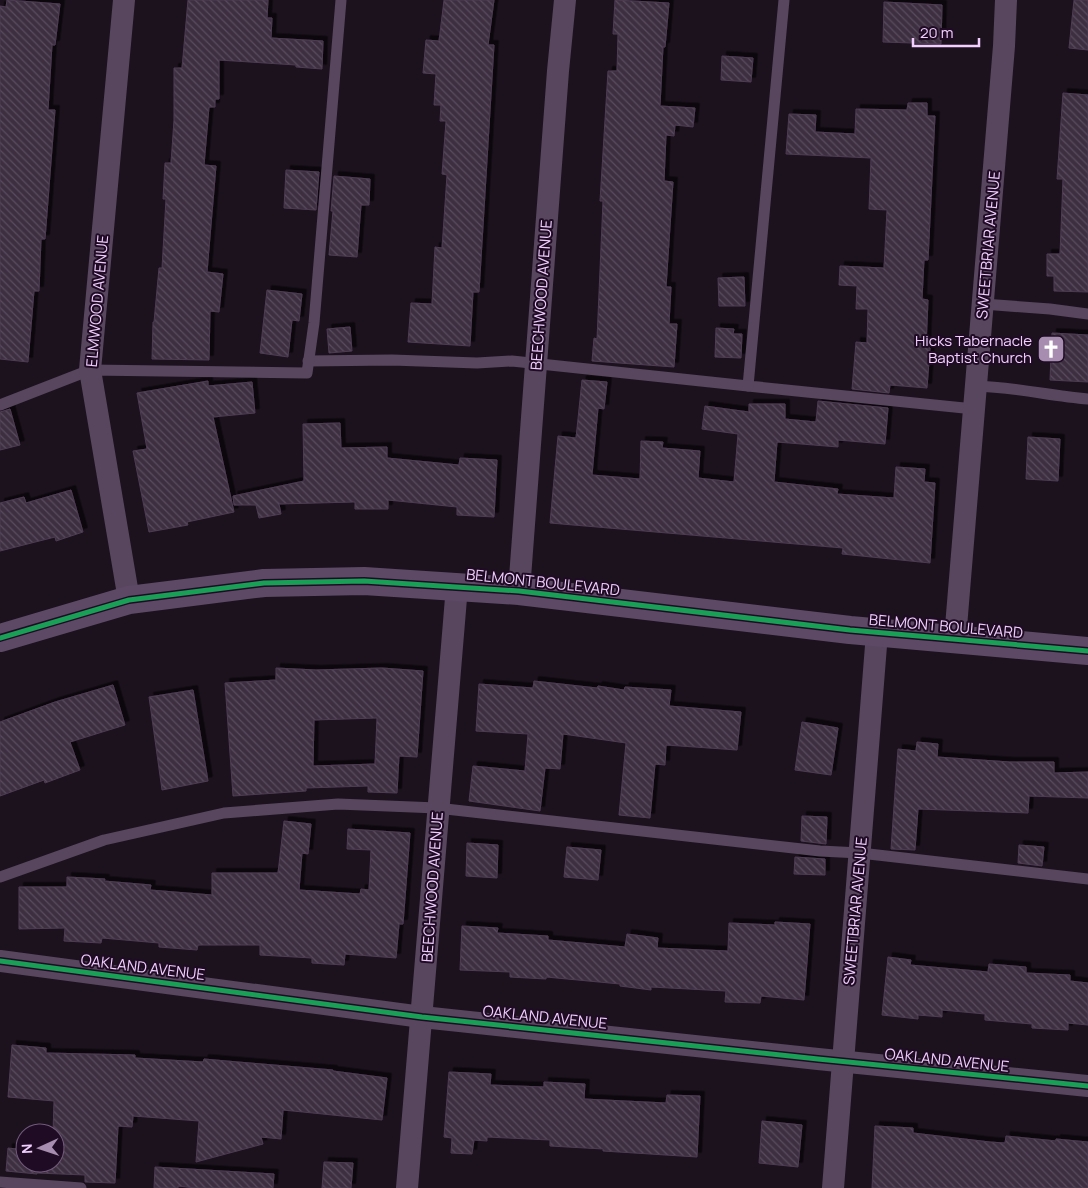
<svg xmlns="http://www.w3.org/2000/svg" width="1088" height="1188" viewBox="0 0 1088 1188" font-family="Manrope,sans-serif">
  <defs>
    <pattern id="building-back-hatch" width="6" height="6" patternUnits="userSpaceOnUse" patternTransform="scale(1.25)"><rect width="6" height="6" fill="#3d2f41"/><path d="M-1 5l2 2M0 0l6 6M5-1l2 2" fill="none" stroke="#5a4c5e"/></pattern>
    <filter id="shadow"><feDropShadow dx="4.5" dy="-4.5" stdDeviation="0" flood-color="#0009"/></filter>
  </defs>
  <rect width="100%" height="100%" fill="#1c121e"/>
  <g fill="url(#building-back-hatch)" stroke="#4e3c53" fill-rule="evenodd" filter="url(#shadow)">
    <path d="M7,0l53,4 -5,41h-3l-4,65h7l-10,129h-4l-2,52h-5l-6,71 -28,-3v-353l6,1z"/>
    <path d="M188,0h80l-1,18h5l-1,20 52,3 -1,28 -26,-2v-2l-77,-5v39h-4v8h-6l-5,58 12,1 -9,106 16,2 -4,38 -9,-1 -1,49 -57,-1 1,-37h1l5,-54h3l4,-69h-3l2,-36h6l3,-43v-52h8z"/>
    <path d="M444,0h50l-6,45h6l-15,247h-6l-3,54 -62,-4 3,-39 21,1 3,-57 7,1 5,-73 -5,-1 4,-53h-6l1,-16h-7l2,-31 -13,-1 3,-33 13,1z"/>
    <path d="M615,0l54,3 -4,44h-2l-3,59 35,2 -2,19 -18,-2 -1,11 -8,-1 -2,46 9,1 -7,105h5l-2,37h8l-3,43 -82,-6 2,-23 3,1 6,-138h-3l8,-130h9l1,-37h-5z"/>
    <path d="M1074,0h14v50l-19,-2z"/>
    <path d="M884,2l58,3 -1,39 -58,-2z"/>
    <path d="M722,56l31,2 -2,24 -30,-2z"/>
    <path d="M1063,93l25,2v197l-34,-1v-15h-7v-22h13l3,-75h-6z"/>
    <path d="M908,103h19v13h8l-7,144h-4l-2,39 6,1 -2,47 4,1 -3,40 -37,-3 -1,8 -37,-4 4,-47 11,1 1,-34h-12l1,-23 -18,-1 1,-19 44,2 3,-58 -18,-1 2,-51 -85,-4 3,-40 27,1 -1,17 40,2 1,-25 51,1z"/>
    <path d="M286,170l33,2 -3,38 -32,-2z"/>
    <path d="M334,176l36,3 -1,26h-8l-4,52 -28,-2 4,-44h-2z"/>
    <path d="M744,277l1,29h-26l-1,-28z"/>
    <path d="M267,290l35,4 -3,27 -7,-1 -4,37 -28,-4z"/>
    <path d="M350,327l2,24 -23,2 -2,-24z"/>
    <path d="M716,328l18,1 -1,5h9l-1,24 -26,-1z"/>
    <path d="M1052,333l36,2v47l-38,-2z"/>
    <path d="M582,380l25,2 -3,27 -6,-1 -6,67 48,4 1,-38 22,1 -1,6 38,3 -2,27 36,4 4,-48 -36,-5 3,-23 44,6v-8h36v15l31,3 2,-21 70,7 -3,36 -47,-4v7l-61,-5 -3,40 64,7 -1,5 57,4 2,-31 29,2 -1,13 11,1 -5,80 -88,-9 1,-6 -293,-25 8,-87 18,2z"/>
    <path d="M208,381v5l44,-4 3,31 -42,4 21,95 -47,10 1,3 -39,7 -16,-81 14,-2 -10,-56z"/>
    <path d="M10,409l10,36 -20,5v-38z"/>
    <path d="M340,423l1,25 46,-1v11l72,7 1,-7 37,2 -3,57 -37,-2v-8l-69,-7v9h-33v-7l-76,2 2,10 -22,4 -3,-13h-22l-1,-9 71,-15 -1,-57z"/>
    <path d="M1028,437l32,2 -2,42 -32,-2z"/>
    <path d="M71,490l12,42 -27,9 -1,-4 -55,14v-48l24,-6 2,6z"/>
    <path d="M276,668l40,2 66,-2 41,3 -6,86 -18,-1 -2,37 -29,-1v-6l-62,2v3l-73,5 -8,-113 51,-3zM377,718l-2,46 -62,2 1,-46z"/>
    <path d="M534,681l63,7 1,-2 26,4 1,-3 46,3 -2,16 72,6 -4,38 -71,-5 -1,20 -10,-1 -5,54 -31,-3 7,-72 -63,-9 -3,35 -15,-1 -5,43 -71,-10 4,-35 52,5 3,-37 -52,-3 3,-47 54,4z"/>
    <path d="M113,685l12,40 -55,17 10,28 -35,13 -1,-3 -44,16v-74l55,-20z"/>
    <path d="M193,690l15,91 -46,9 -13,-93z"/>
    <path d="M802,722l36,6 -7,47 -36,-5z"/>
    <path d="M917,742l21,2 -1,13 73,5h44v11l34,-1v26l-59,-2 -1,17 -110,-4 -3,41 -24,-1 7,-100 18,2z"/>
    <path d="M802,816l25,1 -1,27 -25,-3z"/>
    <path d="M284,821l27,3 -3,30 -6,-1 -3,37 61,4 1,-5 8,1 2,-40 -24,-1 1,-20 62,4 -7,91h-4l-3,34 -51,-4 -1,11 -32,-2v-5l-52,-3v-10h-62l-1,5 -38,-3v-4l-57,-5 -1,5 -37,-2 1,-13 -46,1v-42h48v-10l38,2 -1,2 47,4 -1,5 62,5v-22h66z"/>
    <path d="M467,843l31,2 -1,33 -31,-2z"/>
    <path d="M1019,845l25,2 -2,19 -24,-3z"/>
    <path d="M567,847l34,3 -3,30 -34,-3z"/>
    <path d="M795,857l30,2v16l-31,-1z"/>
    <path d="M775,922l35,2 -6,76 -43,-4 -1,7 -35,-1 1,-11 -75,-4v3l-31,-4v-2l-74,-7v2l-36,-2v-5l-50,-2 2,-44 36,2 -1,5 51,3v4l77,7 2,-13 31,4 -1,10 71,3 1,-28 46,2z"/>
    <path d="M888,957l23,3 -1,5 78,7 1,-8 37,3v6l44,2v6l18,2v42l-20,-2v7l-36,-2v-4l-47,-4v-6l-43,-4v7l-24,-2v4l-36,-4z"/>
    <path d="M12,1045l34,3v5l89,2v3l68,4 1,-3 34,3 95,8v1l54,7 -5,42 -99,-10 -2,29 -20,-2 2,7 -67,18 3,-41 -66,-5 -1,11 -14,-1 -3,57 -30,-1v-7l-48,-2v1l-31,-3 2,-23 17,2v13h30v-30h-2l1,-32 -46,-4z"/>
    <path d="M449,1072l42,2 -1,11 54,2v-5l41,2 -1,15 82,4 1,-8 33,1 -3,61 -94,-6v-2l-53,-3v-6l-63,-3v4l-13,-1 -2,14 -21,-1 1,-15 -8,-1z"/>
    <path d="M762,1121l40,4 -4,42 -39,-4z"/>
    <path d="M875,1126l38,2v5l77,9 15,1 1,-7 50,5v-2l32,3v46h-216z"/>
    <path d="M324,1162l29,1 -2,25h-29z"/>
    <path d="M155,1167l119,7 -1,14h-78l-17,-2v2h-24z"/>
  </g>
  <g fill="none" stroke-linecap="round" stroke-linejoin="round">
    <g stroke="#58465f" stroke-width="11">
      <path d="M784,0l-36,386 226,23"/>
      <path d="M983,304l67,5 38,5"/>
      <path d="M308,361l84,-1 85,3 35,-2 236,25"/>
      <path d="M976,386c38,1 75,10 112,13"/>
      <path d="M0,405l90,-35 217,3 7,-50 27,-323"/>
      <path d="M0,877l104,-37 120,-27 114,-9 99,4 383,43 40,2 228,26"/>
      <path d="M0,1182l81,6"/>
    </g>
    <g stroke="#58465f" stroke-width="22">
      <path d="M124,0l-34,370 39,230"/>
      <path d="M519,591l39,-520 7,-71"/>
      <path d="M955,639l49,-593 2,-46"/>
      <path d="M0,961l422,56 396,42 270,27"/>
      <path d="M407,1188l50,-602"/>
      <path d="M833,1188l44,-555"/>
    </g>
    <path stroke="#5d4965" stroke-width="28" d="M0,638l129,-38 135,-17 100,-2 155,10 331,39 238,21"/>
    <g stroke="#1f0c24" stroke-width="8">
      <g id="cycleway">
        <path d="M0,638l129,-38 135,-17 100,-2 155,10 331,39 238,21"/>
        <path d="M0,961l422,56 396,42 270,27"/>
      </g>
    </g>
    <use href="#cycleway" stroke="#1a9f57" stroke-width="5"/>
  </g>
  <defs>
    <g id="church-square" transform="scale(1.4375)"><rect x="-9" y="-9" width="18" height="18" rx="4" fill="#a78db0" stroke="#1f0c24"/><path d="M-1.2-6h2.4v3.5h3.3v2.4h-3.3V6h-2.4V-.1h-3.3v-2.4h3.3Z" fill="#fff"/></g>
  </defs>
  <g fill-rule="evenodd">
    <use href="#church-square" x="1051" y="349"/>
  </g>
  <g text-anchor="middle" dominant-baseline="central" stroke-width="4" stroke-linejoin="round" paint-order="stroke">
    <g font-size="15" fill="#f2cfff" stroke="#1f0c24">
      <text transform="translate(988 245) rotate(-85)">SWEETBRIAR AVENUE</text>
      <text transform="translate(541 295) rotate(-86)">BEECHWOOD AVENUE</text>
      <text transform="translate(97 301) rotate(-85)">ELMWOOD AVENUE</text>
      <text transform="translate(543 582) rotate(6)">BELMONT BOULEVARD</text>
      <text transform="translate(946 626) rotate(5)">BELMONT BOULEVARD</text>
      <text transform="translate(432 887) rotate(-86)">BEECHWOOD AVENUE</text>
      <text transform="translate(855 911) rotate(-85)">SWEETBRIAR AVENUE</text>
      <text transform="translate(143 967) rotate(7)">OAKLAND AVENUE</text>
      <text transform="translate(545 1017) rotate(6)">OAKLAND AVENUE</text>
      <text transform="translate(947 1060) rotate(6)">OAKLAND AVENUE</text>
    </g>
    <g font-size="15" fill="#f2cfff" stroke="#1f0c24" text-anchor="end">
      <text x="1032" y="340">Hicks Tabernacle<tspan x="1032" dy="17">Baptist Church</tspan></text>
    </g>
  </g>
  <g transform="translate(40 1148) rotate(267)"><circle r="24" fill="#1f0c24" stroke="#735a7c"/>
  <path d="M0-4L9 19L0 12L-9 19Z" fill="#a78db0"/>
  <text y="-8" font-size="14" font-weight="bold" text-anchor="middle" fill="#f2cfff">N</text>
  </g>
  <path d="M913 38v8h66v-8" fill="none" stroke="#f2cfff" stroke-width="2.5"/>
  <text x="920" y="38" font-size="15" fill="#f2cfff" stroke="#1f0c24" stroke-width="4" paint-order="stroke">20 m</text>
</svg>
